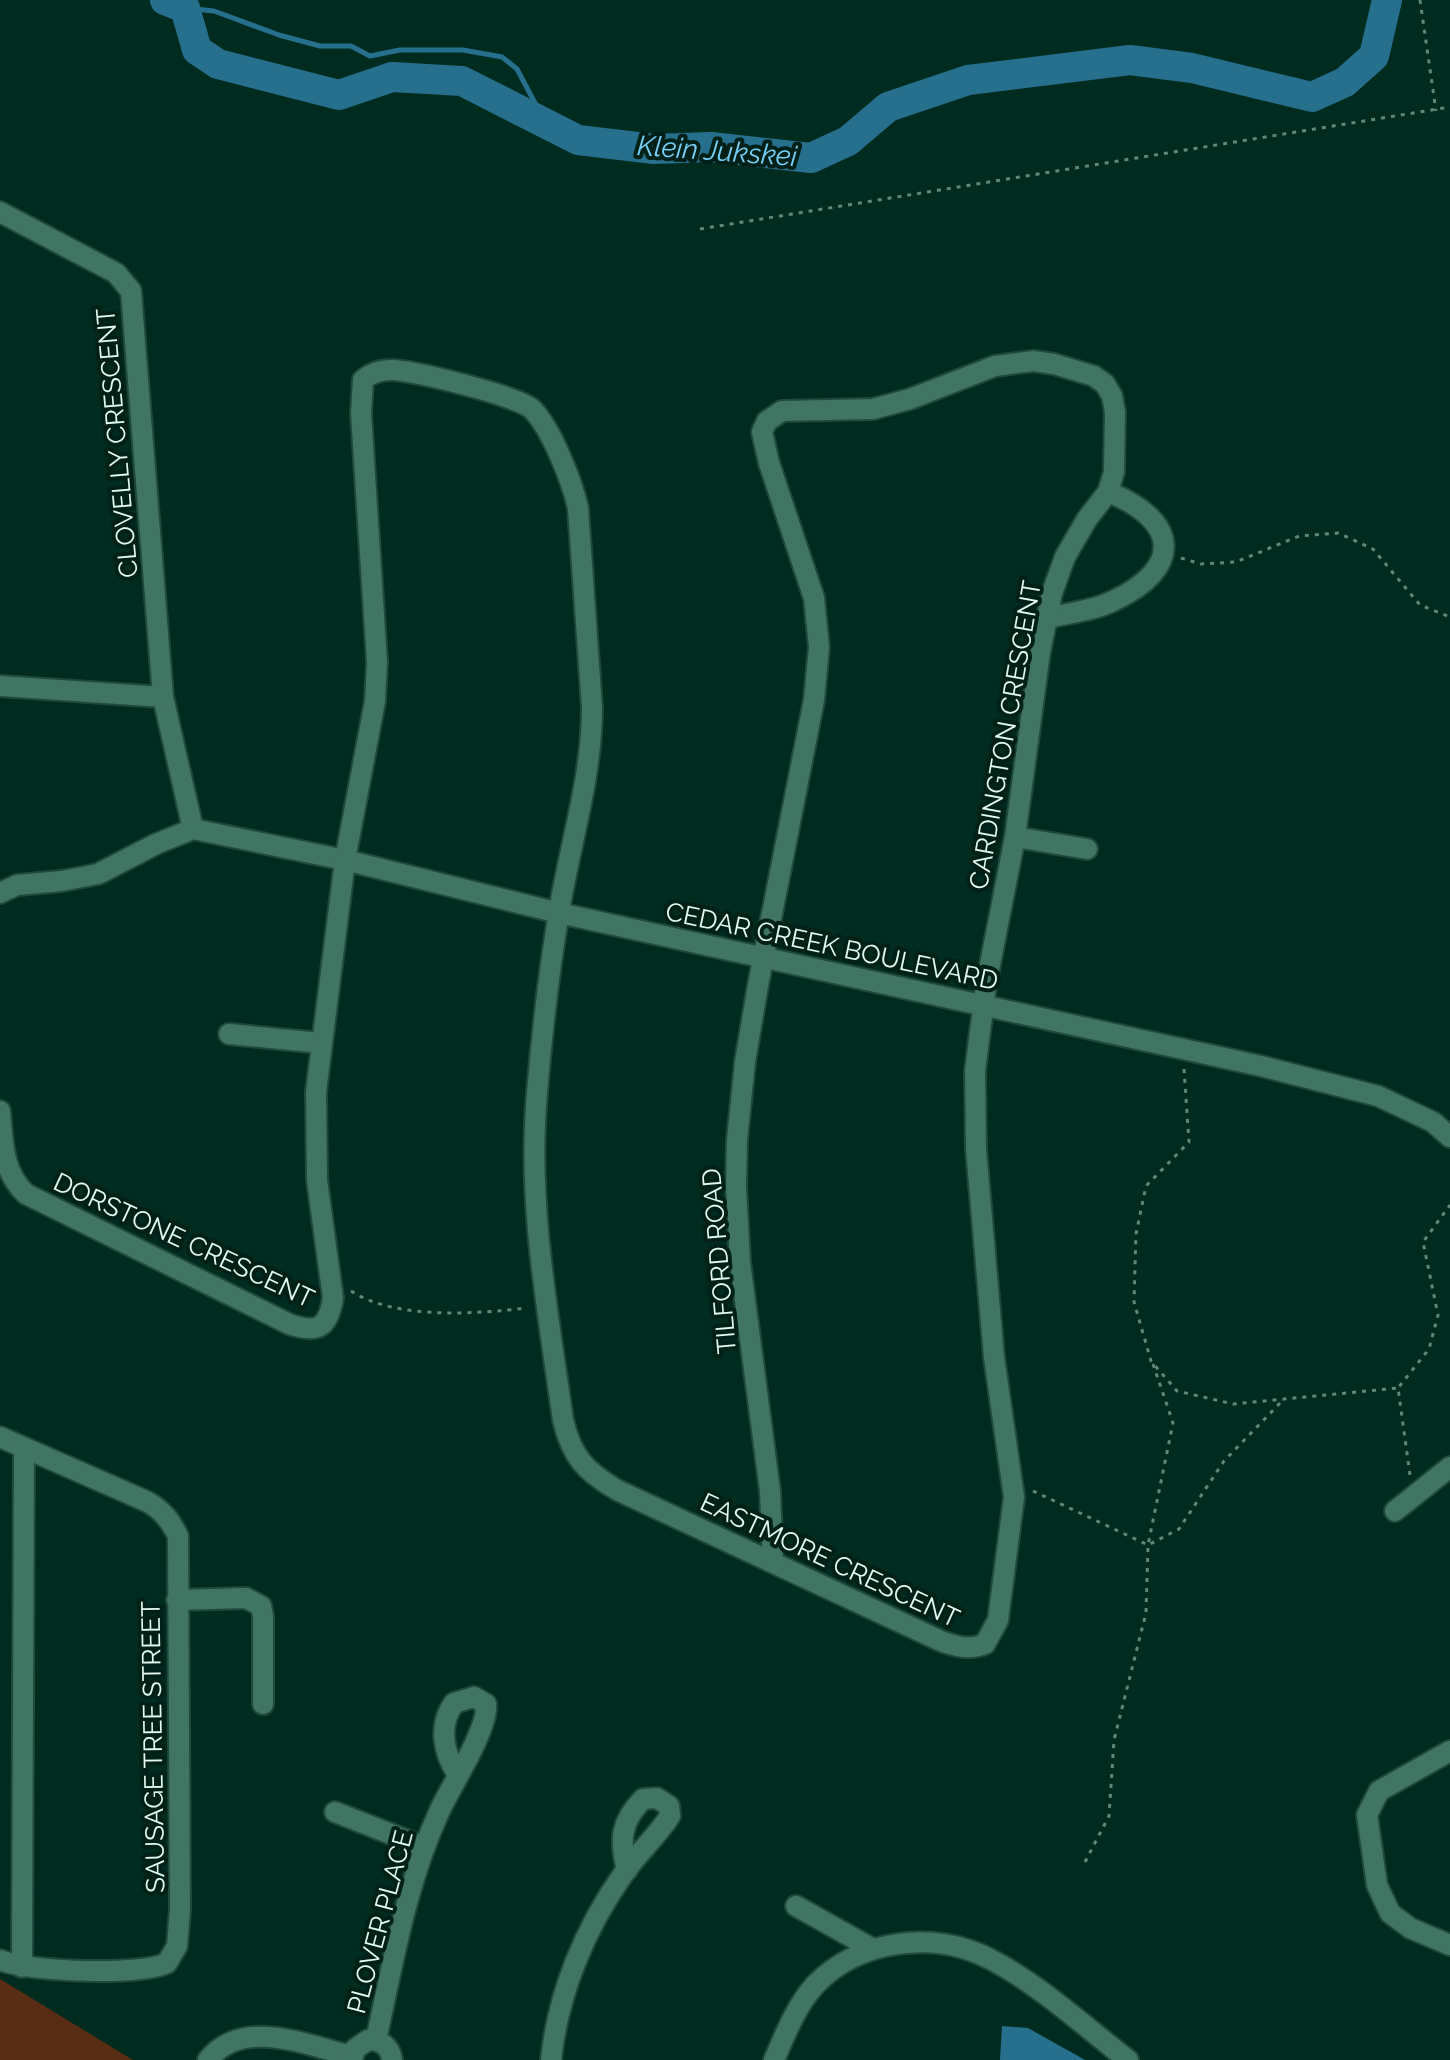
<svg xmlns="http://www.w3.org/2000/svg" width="1450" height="2060" viewBox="0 0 1450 2060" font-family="Raleway,sans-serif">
  <rect width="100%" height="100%" fill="#002c20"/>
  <path fill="#582d13" d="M0,1979l133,81h-133z"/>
  <path fill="#266f8d" d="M1002,2026l26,2 57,32h-85z"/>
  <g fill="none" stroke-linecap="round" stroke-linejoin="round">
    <path stroke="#266f8d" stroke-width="5" d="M185,8l29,3 65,24 41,11h31l19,10 30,-6h63l39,7 15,12 29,55"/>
    <path stroke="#266f8d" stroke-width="30" d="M165,0l20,8 12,42 21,14 121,31 53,-18 70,4 116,59 76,9 57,-2 100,11 37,-17 40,-34 80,-27 162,-20 62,8 120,29 33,-15 29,-26 13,-56"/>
    <g stroke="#20493d" stroke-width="24">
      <g id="minor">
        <path d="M0,212l116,61 15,18 32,406 30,132"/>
        <path d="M1047,618c21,-5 46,-7 66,-17 71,-33 66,-81 -5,-109"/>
        <path d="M0,686l163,11"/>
        <path d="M1015,837l72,12"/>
        <path d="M0,893l17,-8 45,-4 36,-7 58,-30 37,-15 152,31 214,53 702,153 117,30 55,26 17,15"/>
        <path d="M229,1034l92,9"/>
        <path d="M0,1111c3,30 2,61 26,83l263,130c29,10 39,4 44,-26l-16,-118 -1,-88 29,-232 30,-159 2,-39 -16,-249 2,-33c8,-7 17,-10 28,-10 21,0 127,26 141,39 19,19 40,72 46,99l14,200c0,69 -22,136 -33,204 -10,59 -17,121 -22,181 -10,110 11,219 26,327 9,37 22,51 54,70l326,152c16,5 26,8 42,2l13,-24 16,-123 -20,-140 -18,-208 -1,-78 11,-86 29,-148 25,-185 12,-59 13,-36 22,-38 21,-27 6,-20 1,-60 -3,-16 -7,-12 -11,-8 -40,-12 -21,-3 -38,5 -85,33 -37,10 -91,2 -15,10 -5,11 7,31 45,135 5,49 -5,53 -56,285 -13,77 -8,78 -1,46 4,76 30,229 3,71"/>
        <path d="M0,1437l148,65c15,9 22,18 30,34l2,373 -3,37 -10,17c-27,13 -139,9 -167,-3"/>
        <path d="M1395,1511l55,-44"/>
        <path d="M177,1600l69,-2 15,8 2,10v88"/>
        <path d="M1450,1751l-71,40 -12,24 10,70 13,28 20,15 40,17"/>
        <path d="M335,1812l89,35"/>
        <path d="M796,1906l77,43"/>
        <path d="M22,1967l2,-518"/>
        <path d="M376,2040c17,-77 30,-157 64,-230 11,-24 49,-82 46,-106l-12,-7 -20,6c-16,22 -11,50 4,72"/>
        <path d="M208,2060c35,-44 100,-14 144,-4"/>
        <path d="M352,2060l3,-11 13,-9c13,0 22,6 24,20"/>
        <path d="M551,2060c7,-67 34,-132 73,-187 14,-20 33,-37 46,-57l-1,-10 -12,-8 -14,1c-22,22 -24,41 -16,71"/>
        <path d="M774,2060c11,-25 22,-54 41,-75 44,-46 120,-55 175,-26 50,26 94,67 138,101"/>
      </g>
    </g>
    <g stroke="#63867b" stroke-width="3" stroke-dasharray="4 6" stroke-linecap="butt">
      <path d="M1420,0l16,111"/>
      <path d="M700,229l750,-122"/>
      <path d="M1181,558l20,6 35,-2 63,-26 39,-3 35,16 47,56 30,12"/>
      <path d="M1184,1069l5,73 -43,44 -10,48 -2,68 17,59 26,30 56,13 165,-16"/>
      <path d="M351,1291c45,29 124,23 176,17"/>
      <path d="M1410,1475l-12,-87 31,-39 9,-34 -15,-73 27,-37"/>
      <path d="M1033,1491l115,54 31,-16 45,-68 59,-61"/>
      <path d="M1085,1862l24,-46 5,-76 32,-127 2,-68 25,-122 -20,-59"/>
    </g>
    <use href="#minor" stroke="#417563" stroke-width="20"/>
  </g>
  <g text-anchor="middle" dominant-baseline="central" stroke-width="8" stroke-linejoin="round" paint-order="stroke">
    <g font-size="26" fill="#e4fbf1" stroke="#012118">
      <text transform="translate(117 443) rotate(-95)">CLOVELLY CRESCENT</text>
      <text transform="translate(1005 735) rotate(-80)">CARDINGTON CRESCENT</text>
      <text transform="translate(832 946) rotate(12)">CEDAR CREEK BOULEVARD</text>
      <text transform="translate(184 1240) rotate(25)">DORSTONE CRESCENT</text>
      <text transform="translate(719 1261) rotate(-95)">TILFORD ROAD</text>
      <text transform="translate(830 1560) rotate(25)">EASTMORE CRESCENT</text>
      <text transform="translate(153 1747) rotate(-91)">SAUSAGE TREE STREET</text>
      <text transform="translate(380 1922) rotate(-75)">PLOVER PLACE</text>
    </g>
    <g font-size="28" font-style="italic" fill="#76cff7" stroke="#012118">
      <text transform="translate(717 151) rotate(4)">Klein Jukskei</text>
    </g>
  </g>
</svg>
